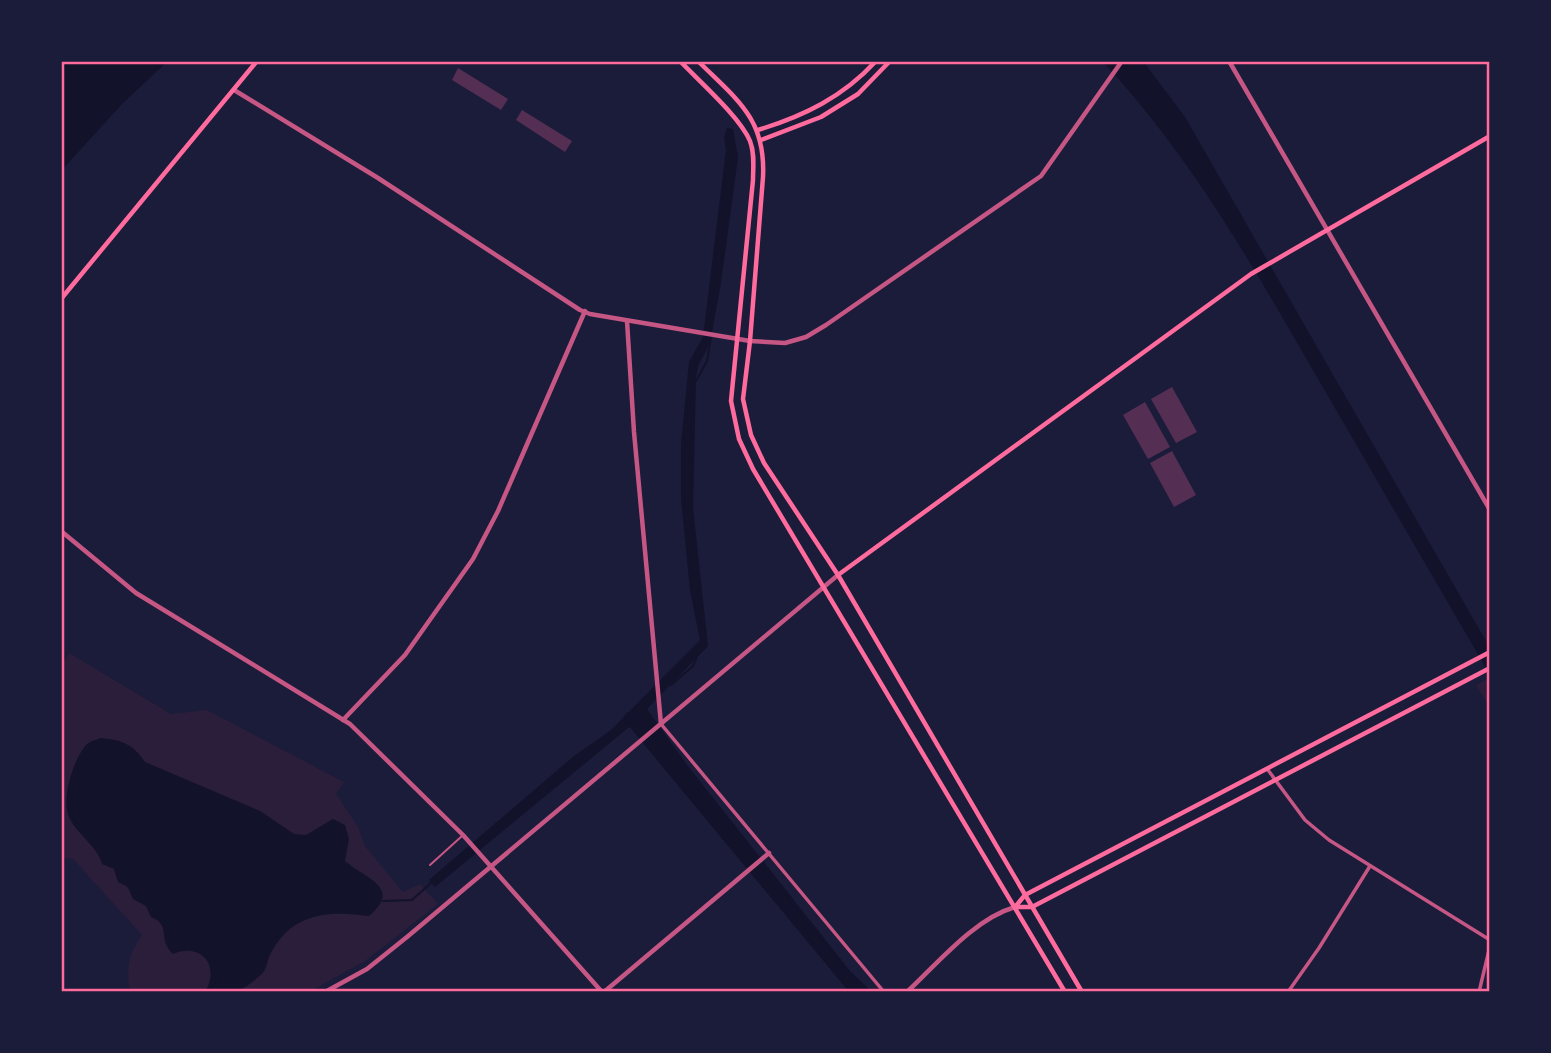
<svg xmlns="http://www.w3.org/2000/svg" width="1551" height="1053" viewBox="0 0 1551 1053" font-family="'Times New Roman',serif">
  <rect width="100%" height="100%" fill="#1b1b3a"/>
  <g fill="#2a1e3b">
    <path d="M69,653l102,61 36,-4 137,72 -8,12 22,33 7,19 38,46 17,-8 18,20 -73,57 -56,31h-179c-4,-25 -2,-36 12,-57l-69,-76 -12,-1v-191z"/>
    <path d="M1490,678v31l-14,-24z"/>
  </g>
  <g fill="#12122b">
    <path d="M61,61h107l-46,43 -61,67z"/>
    <path d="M1102,61h41l42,56 305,531v27c-59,-101 -117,-202 -176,-303 -62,-108 -126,-220 -212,-311z"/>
    <path d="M727,128l6,1 5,28 -17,126 -11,60 -12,23 -2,11 -3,131 15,138 -61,63 40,56 163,206 22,21h-13l-174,-208 -48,-62 -3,1 -199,164 -6,-7 145,-124 37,-26 89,-90 -10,-50 -9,-91v-55l8,-82 14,-25 23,-187 -2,-13z"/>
    <path d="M101,738c21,2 32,6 44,24l115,49 34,23 12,1 27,-16 12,6 4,14 -4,22c20,18 58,26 24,55 -41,-6 -79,-3 -99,39 -3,5 -3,12 -6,16 -4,6 -19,17 -26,20 -9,3 -24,1 -33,1 16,-26 -4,-50 -32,-38 -16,-15 -1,-29 -22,-37l-5,-11 -13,-7c-6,-14 -3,-11 -15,-17l-4,-13 -12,-5c-4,-17 -24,-29 -32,-45 -10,-18 3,-59 16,-74 4,-4 10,-5 15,-7z"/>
  </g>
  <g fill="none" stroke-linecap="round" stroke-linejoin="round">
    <g stroke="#12122b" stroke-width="2">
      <path d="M696,381l11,-20 4,-24"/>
      <path d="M671,685l22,-19 3,-7"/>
      <path d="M383,901l29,-1 20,-18"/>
    </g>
    <path stroke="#12122b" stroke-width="12" d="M630,718l227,274"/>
  </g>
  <g fill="#542f53">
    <path d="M458,68l50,31 -7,11 -49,-30z"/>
    <path d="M522,110l50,31 -7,11 -49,-32z"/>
    <path d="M1172,387l25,45 -21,11 -25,-44z"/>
    <path d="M1145,402l25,45 -22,12 -25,-44z"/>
    <path d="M1172,451l24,44 -22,12 -24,-44z"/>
  </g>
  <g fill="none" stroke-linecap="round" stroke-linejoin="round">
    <path stroke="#c65784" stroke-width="2" d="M430,865l32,-29"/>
    <g stroke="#c65784" stroke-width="3.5">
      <path d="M661,724l223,268"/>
      <path d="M1268,770l37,50 24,20 161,100"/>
      <path d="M1288,992l31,-44 51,-82"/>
      <path d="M1479,992l11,-46"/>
    </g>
    <g stroke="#c65784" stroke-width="4.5">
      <path d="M1229,61l261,449"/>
      <path d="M234,90l144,88 202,132 10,4 160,27 35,2 21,-6 20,-12 215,-149 81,-115"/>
      <path d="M627,321l7,111 27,292"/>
      <path d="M61,531l75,62 214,131 113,111 139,157"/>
      <path d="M343,720l62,-65 68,-96 25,-48 87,-200"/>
      <path d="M325,992l42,-23 40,-32 431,-362"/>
      <path d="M604,992l165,-139"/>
      <path d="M907,992c31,-29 67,-73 108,-85"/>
    </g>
    <g stroke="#ff6b9d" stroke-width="4.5">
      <path d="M680,61c19,20 60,56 70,80 5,13 3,26 3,39l-22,221 8,38 14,30 312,523"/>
      <path d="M698,61c38,38 68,57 65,116l-13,164 -7,58 8,36 13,28 74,112 244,417"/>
      <path d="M758,130c46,-14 85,-33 118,-69"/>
      <path d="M761,140l60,-23 37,-23 32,-33"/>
      <path d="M61,299l196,-238"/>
      <path d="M838,575l413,-301 239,-138"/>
      <path d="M1015,907l10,-12 465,-243"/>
      <path d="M1016,907h16l458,-239"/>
    </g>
  </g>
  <rect width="1551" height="1053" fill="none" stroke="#1b1b3a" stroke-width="126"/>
  <rect x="63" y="63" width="1425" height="927" fill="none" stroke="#ff6b9d" stroke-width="2.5"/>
</svg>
